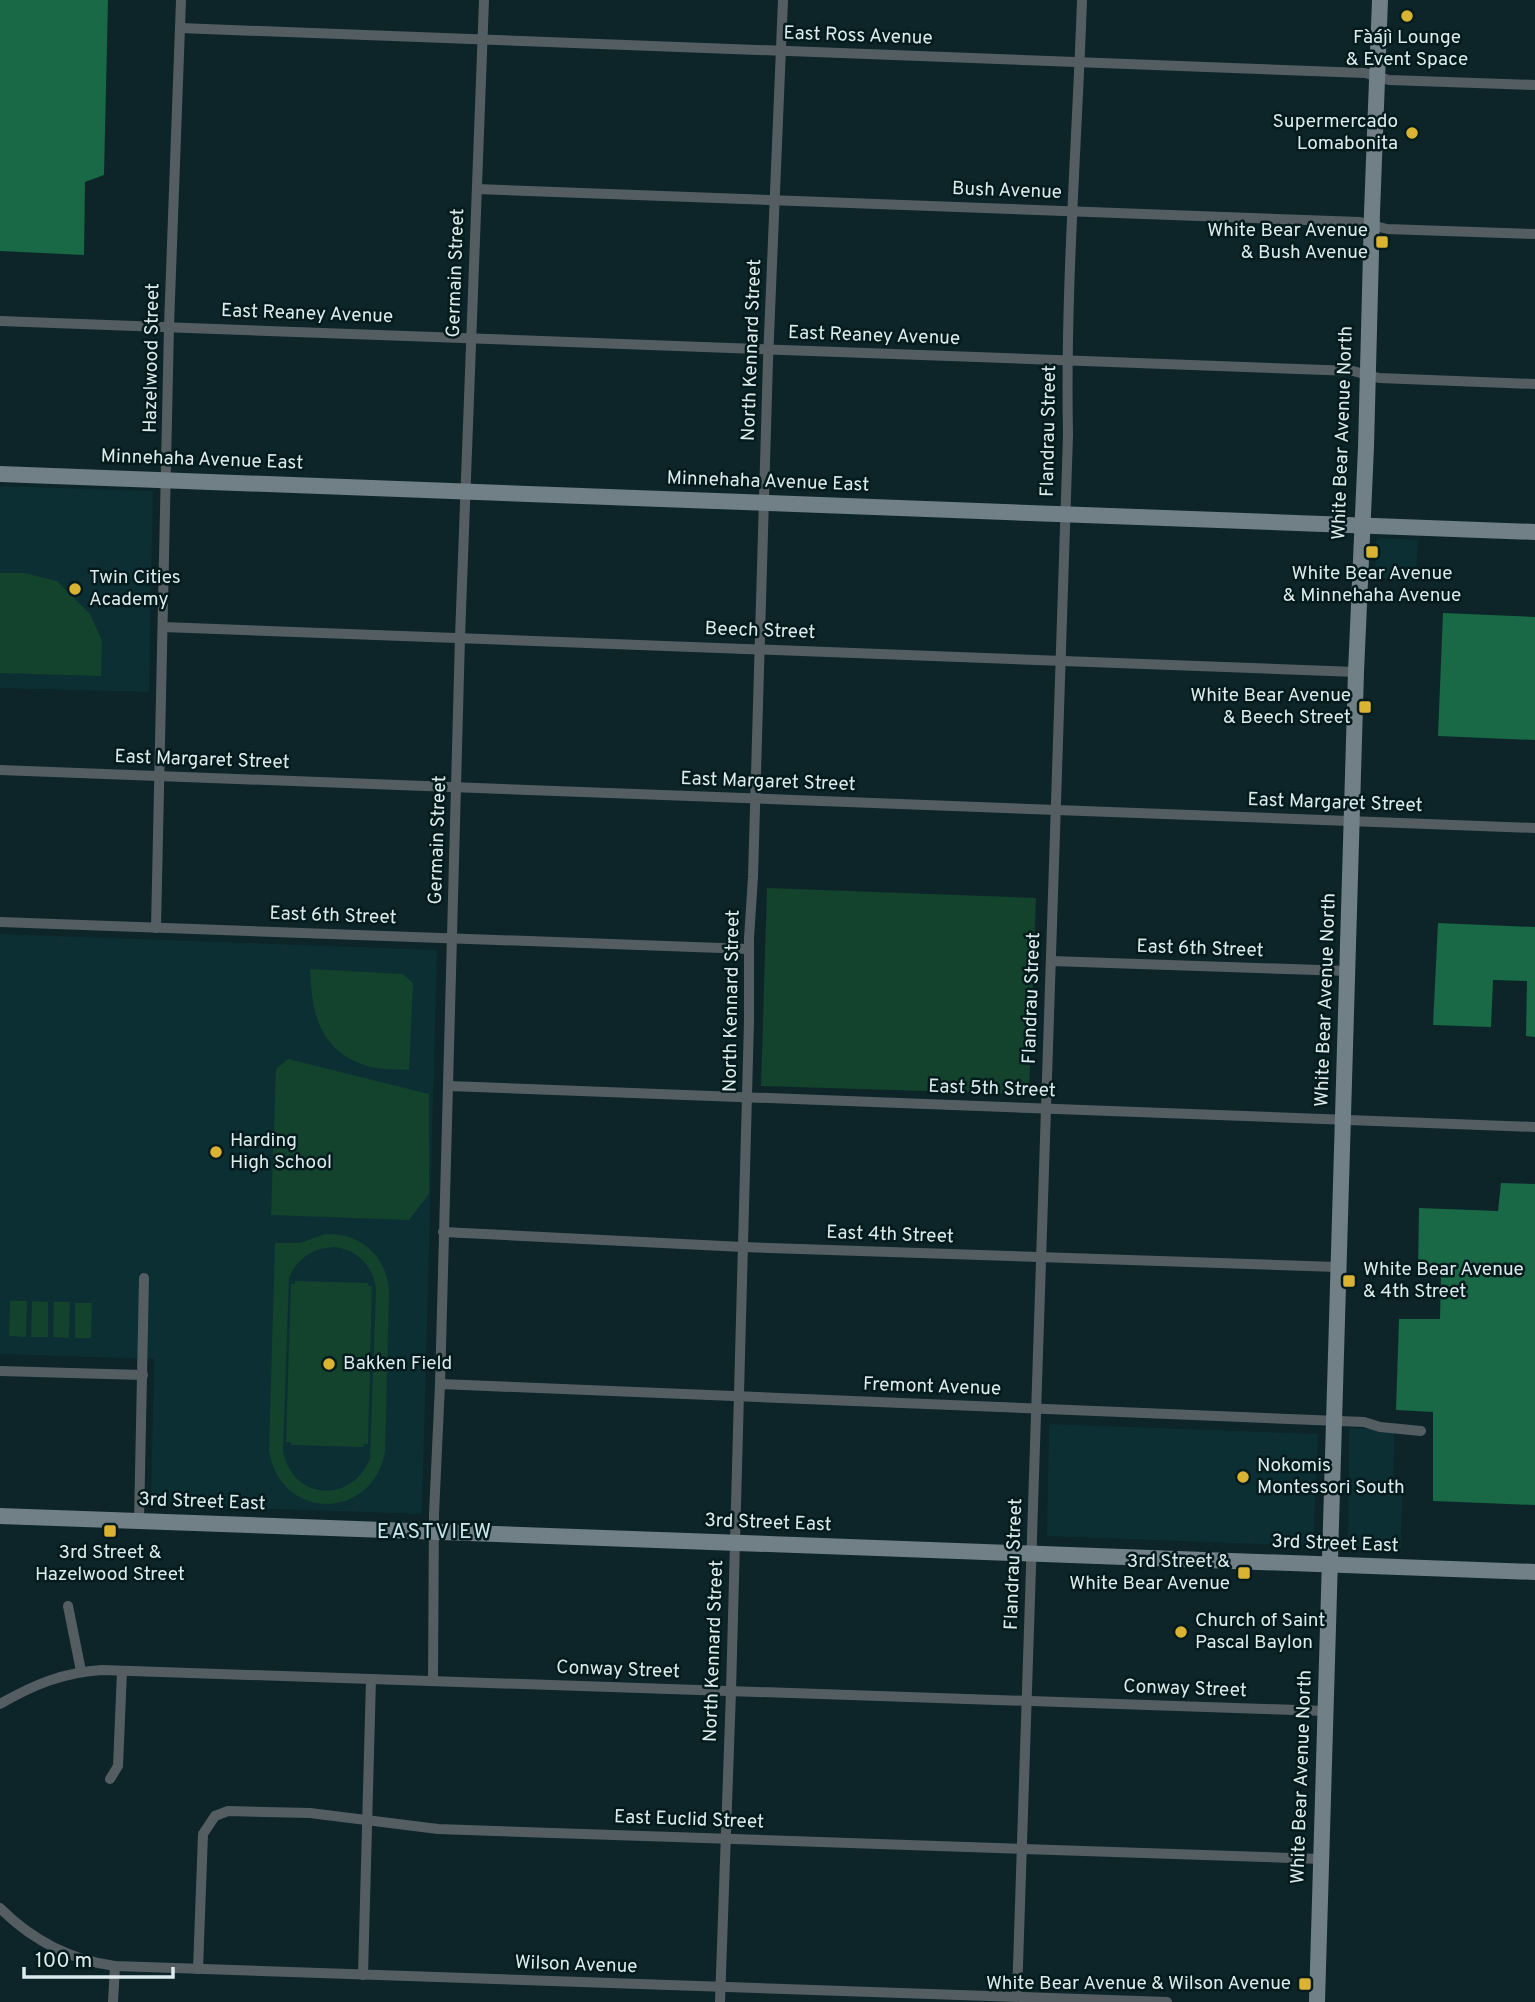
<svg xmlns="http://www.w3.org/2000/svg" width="1535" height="2002" viewBox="0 0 1535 2002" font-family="Overpass,sans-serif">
  <rect width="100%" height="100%" fill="#0d2528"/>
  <g fill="#0b2f33">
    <path d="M0,486l153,5 -4,201 -149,-4z"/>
    <path d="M1380,538l38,2 -2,40 -41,-2 1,-37z"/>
    <path d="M0,934l437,16 -15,564 -267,-9 -4,-6 3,-140 -154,-5z"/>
    <path d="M1049,1424l269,10 -5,112 -266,-10z"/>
    <path d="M1349,1428l45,2 -1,61 9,1 -1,56 -53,-2z"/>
  </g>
  <g fill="#13432d" fill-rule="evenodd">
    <path d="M0,573h24l33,8 33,33 12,27 -1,35 -101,-3z"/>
    <path d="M767,888l269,10 -7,196 -268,-8z"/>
    <path d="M310,969l93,5 10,9 -4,87c-12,-1 -27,0 -38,-3 -51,-14 -59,-51 -61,-98z"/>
    <path d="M288,1059l141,35v100l-20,26 -138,-5 5,-146z"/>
    <path d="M325,1234c35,-2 62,22 64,57l-4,161c-13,70 -106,69 -116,-2l6,-207h25zM335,1247c23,3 39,20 41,43l-6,169c-19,46 -79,41 -87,-9l6,-173c9,-19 25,-30 46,-30z"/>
    <path d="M295,1281l73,2v3h4l-4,158h-4l-1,3 -72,-2v-3h-5l5,-158h4z"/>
    <path d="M10,1301h17l-1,36 -17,-1z"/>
    <path d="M32,1301l16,1v35h-17z"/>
    <path d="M54,1302h16l-1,36 -16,-1z"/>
    <path d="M75,1303h17l-1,35h-16z"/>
  </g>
  <g fill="#196846">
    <path d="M0,0h108l-4,175 -19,7 -1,73 -84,-4z"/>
    <path d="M1443,613l92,4v123l-97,-4z"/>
    <path d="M1438,923l97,4v110l-9,-1 1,-55 -34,-1 -2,47 -58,-2z"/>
    <path d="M1501,1183l34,1v321l-102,-4v-89l-37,-2 3,-91h41l1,-44 -23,-1 1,-66 79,3z"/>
  </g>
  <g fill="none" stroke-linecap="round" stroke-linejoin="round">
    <g stroke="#545d62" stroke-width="10">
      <path d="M180,28l1185,45 24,7 146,5"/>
      <path d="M477,189l883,33 27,7 148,5"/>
      <path d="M0,321l1353,50 26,7 156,6"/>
      <path d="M163,627l1193,45"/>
      <path d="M0,770l1535,58"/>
      <path d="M0,922l749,27"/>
      <path d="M156,928l13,-602 12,-326"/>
      <path d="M1051,961l297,10"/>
      <path d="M448,1086l1087,41"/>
      <path d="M443,1232l300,15 594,20"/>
      <path d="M0,1371l143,4"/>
      <path d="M440,1384l924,38 16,5 41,4"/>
      <path d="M139,1521l5,-243"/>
      <path d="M68,1606l13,65"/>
      <path d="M433,1680l1,-166 6,-130 20,-747 24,-637"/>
      <path d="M0,1704c33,-19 64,-32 102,-34l1224,41"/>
      <path d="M110,1779l8,-13 4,-95"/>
      <path d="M0,1908c32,32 70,52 115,58l1052,36"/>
      <path d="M198,1969l5,-135 12,-18 13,-5 82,2 128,16 883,30"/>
      <path d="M363,1975l8,-296"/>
      <path d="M1017,1996l51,-1561c-3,-145 9,-290 14,-435"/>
      <path d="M113,2002l2,-36"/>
      <path d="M720,2002l11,-311 18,-670v-83l4,-61 15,-517 15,-360"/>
    </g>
    <g stroke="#717f87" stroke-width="16">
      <path d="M0,474l1535,58"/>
      <path d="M0,1516l1535,56"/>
      <path d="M1317,2002l39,-1330 10,-225 6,-234 8,-213"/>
    </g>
  </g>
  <g fill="#dab333" stroke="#041b1e" stroke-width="2.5">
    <circle cx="1407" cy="16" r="7"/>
    <circle cx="1412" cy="133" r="7"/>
    <rect x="1375" y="235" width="14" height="14" rx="3.5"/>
    <rect x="1365" y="545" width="14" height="14" rx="3.5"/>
    <circle cx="75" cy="589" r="7"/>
    <rect x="1358" y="700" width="14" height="14" rx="3.5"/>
    <circle cx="216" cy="1152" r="7"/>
    <rect x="1342" y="1274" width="14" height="14" rx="3.5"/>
    <circle cx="329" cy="1364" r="7"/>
    <circle cx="1243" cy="1477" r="7"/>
    <rect x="103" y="1524" width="14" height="14" rx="3.5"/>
    <rect x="1237" y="1566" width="14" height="14" rx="3.5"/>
    <circle cx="1181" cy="1632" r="7"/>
    <rect x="1298" y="1977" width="14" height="14" rx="3.5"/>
  </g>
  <g text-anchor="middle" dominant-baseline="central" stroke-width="5" stroke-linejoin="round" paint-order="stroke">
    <g font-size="19" fill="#ddebed" stroke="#041b1e">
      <text transform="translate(858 36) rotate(2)">East Ross Avenue</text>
      <text transform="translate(1007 191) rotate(2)">Bush Avenue</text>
      <text transform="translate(456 273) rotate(-88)">Germain Street</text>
      <text transform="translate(307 314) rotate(2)">East Reaney Avenue</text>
      <text transform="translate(874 336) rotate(2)">East Reaney Avenue</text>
      <text transform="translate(752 350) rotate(-88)">North Kennard Street</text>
      <text transform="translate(152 358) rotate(-89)">Hazelwood Street</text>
      <text transform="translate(1049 431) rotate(-89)">Flandrau Street</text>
      <text transform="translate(1343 433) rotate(-88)">White Bear Avenue North</text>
      <text transform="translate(202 460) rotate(2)">Minnehaha Avenue East</text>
      <text transform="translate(768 482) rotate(2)">Minnehaha Avenue East</text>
      <text transform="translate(760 631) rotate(2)">Beech Street</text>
      <text transform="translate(202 760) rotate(2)">East Margaret Street</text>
      <text transform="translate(768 782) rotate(2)">East Margaret Street</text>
      <text transform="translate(1335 803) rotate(2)">East Margaret Street</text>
      <text transform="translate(438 840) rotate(-88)">Germain Street</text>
      <text transform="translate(333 916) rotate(2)">East 6th Street</text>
      <text transform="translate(1200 949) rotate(2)">East 6th Street</text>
      <text transform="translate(1032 998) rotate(-88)">Flandrau Street</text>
      <text transform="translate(1326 1000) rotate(-88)">White Bear Avenue North</text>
      <text transform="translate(732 1001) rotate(-89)">North Kennard Street</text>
      <text transform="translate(992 1089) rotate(2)">East 5th Street</text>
      <text transform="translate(890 1235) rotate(2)">East 4th Street</text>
      <text transform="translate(932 1387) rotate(2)">Fremont Avenue</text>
      <text transform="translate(202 1502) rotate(2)">3rd Street East</text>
      <text transform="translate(768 1523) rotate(2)">3rd Street East</text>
      <text transform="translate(1335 1544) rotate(2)">3rd Street East</text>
      <text transform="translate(1014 1564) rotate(-88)">Flandrau Street</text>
      <text transform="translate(714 1651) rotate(-88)">North Kennard Street</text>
      <text transform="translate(618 1670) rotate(2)">Conway Street</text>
      <text transform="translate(1185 1689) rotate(2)">Conway Street</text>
      <text transform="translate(1302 1777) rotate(-88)">White Bear Avenue North</text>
      <text transform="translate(689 1820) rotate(2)">East Euclid Street</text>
      <text transform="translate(576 1965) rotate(2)">Wilson Avenue</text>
    </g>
    <g font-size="19" fill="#ddebed" stroke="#041b1e" text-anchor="start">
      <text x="1407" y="38" text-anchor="middle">Fàájì Lounge<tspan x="1407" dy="22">&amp; Event Space</tspan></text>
      <text x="1398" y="122" text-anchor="end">Supermercado<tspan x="1398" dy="22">Lomabonita</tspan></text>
      <text x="1368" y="231" text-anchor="end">White Bear Avenue<tspan x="1368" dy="22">&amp; Bush Avenue</tspan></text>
      <text x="1372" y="574" text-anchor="middle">White Bear Avenue<tspan x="1372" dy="22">&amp; Minnehaha Avenue</tspan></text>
      <text x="89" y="578">Twin Cities<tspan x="89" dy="22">Academy</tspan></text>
      <text x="1351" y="696" text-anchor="end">White Bear Avenue<tspan x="1351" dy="22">&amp; Beech Street</tspan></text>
      <text x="230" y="1141">Harding<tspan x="230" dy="22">High School</tspan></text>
      <text x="1363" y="1270">White Bear Avenue<tspan x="1363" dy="22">&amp; 4th Street</tspan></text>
      <text x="343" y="1364">Bakken Field</text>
      <text x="1257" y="1466">Nokomis<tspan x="1257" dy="22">Montessori South</tspan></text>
      <text x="110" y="1553" text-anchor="middle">3rd Street &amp;<tspan x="110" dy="22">Hazelwood Street</tspan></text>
      <text x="1230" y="1562" text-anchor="end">3rd Street &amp;<tspan x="1230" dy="22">White Bear Avenue</tspan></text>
      <text x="1195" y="1621">Church of Saint<tspan x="1195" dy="22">Pascal Baylon</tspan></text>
      <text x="1291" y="1984" text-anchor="end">White Bear Avenue &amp; Wilson Avenue</text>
    </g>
    <g font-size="21" letter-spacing="2" fill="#cbe7eb" stroke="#041b1e">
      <text x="435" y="1532">EASTVIEW</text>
    </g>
  </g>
  <path d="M24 1967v10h149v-10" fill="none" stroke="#ddebed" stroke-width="3.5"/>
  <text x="35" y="1967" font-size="21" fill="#ddebed" stroke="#041b1e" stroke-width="5" paint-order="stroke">100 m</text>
</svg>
